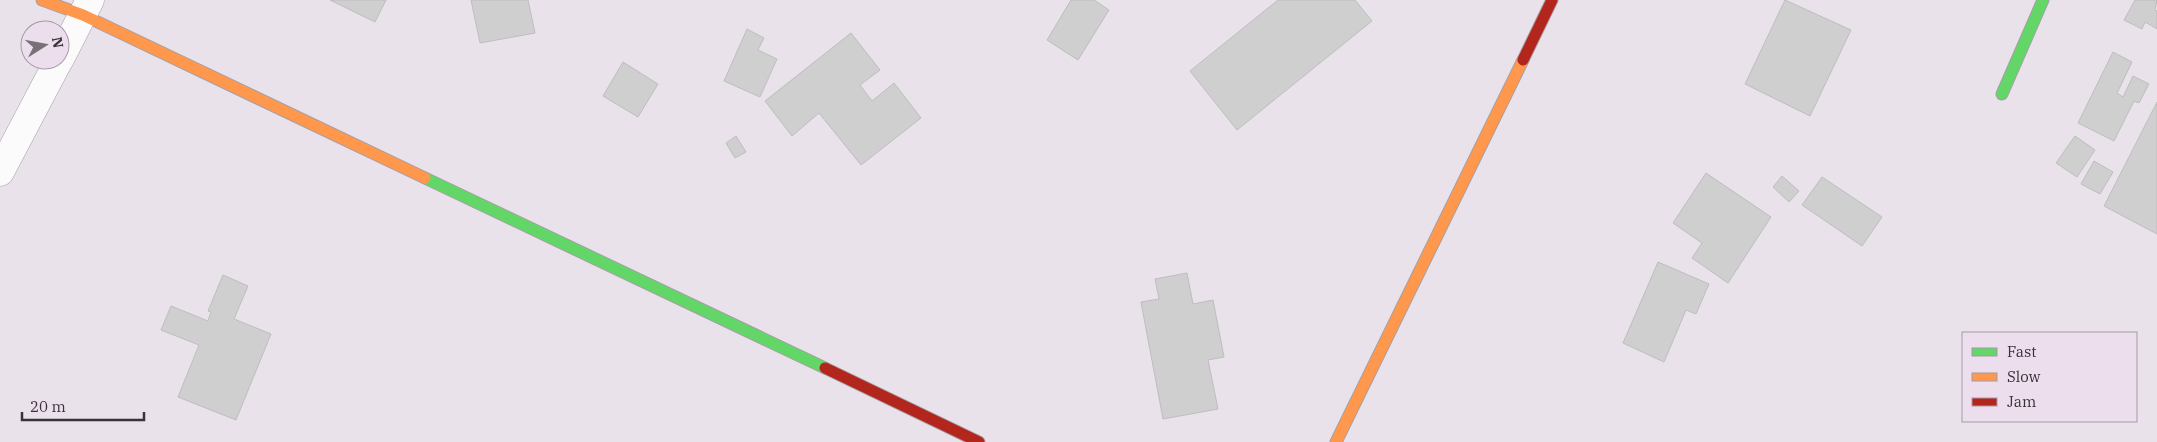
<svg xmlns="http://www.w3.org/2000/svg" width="2157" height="442" viewBox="0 0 2157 442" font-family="'IBM Plex Serif',serif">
  <rect width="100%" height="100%" fill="#e9e2ea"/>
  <g fill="#cfcfd0" stroke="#bebdbe">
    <path d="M330,0h56l-11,22z"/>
    <path d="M471,0h57l7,33 -55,10z"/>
    <path d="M1071,0h23l15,10 -31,50 -31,-20z"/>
    <path d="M1278,0h77l17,21 -135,109 -47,-59z"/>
    <path d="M1785,0l66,30 -41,86 -65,-32z"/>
    <path d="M2135,0h22l-2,10 2,1v18l-12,-7 -3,7 -18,-9z"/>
    <path d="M747,29l17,9 -6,12 19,9 -17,38 -36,-16z"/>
    <path d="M851,33l29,37 -20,15 12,16 22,-18 27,35 -60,47 -42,-52 -27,23 -27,-35z"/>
    <path d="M2113,52l19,10 -15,31 6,4 10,-21 16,8 -10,19 -5,-2 -20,40 -36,-18z"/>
    <path d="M623,62l35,22 -20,33 -35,-21z"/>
    <path d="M2157,102v132l-53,-28z"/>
    <path d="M736,136l10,16 -11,6 -9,-15z"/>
    <path d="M2075,136l20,14 -18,27 -21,-14z"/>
    <path d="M2094,161l19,11 -13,22 -19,-10z"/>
    <path d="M1706,173l65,44 -43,66 -36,-25 10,-15 -29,-20z"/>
    <path d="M1782,176l17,15 -10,11 -16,-15z"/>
    <path d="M1822,177l60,40 -20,29 -60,-41z"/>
    <path d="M1658,262l51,22 -13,30 -10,-4 -22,52 -41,-19z"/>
    <path d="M1187,273l6,31 20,-4 11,57 -16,3 10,49 -55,10 -22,-117 18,-3 -4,-20z"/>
    <path d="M223,275l25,11 -14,33 37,15 -35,86 -58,-23 21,-52 -38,-15 10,-24 37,15 3,-9 -3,-1z"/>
  </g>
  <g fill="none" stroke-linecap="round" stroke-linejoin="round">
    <g stroke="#a5a0a6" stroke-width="29">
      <g id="street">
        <path d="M60,59l30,-59"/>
        <path d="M0,172l59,-112"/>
      </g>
    </g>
    <g stroke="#a5a0a6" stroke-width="13">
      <g id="fast">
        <path d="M2002,94l41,-94"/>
        <path d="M425,178l400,190"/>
      </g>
    </g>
    <g stroke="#a5a0a6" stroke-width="13">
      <g id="slow">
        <path d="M42,0l41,15 342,163"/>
        <path d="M1336,442l187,-382"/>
      </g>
    </g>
    <g stroke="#a5a0a6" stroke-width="13">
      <g id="jam">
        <path d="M1523,60l29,-60"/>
        <path d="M825,368l154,74"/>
      </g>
    </g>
    <use href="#street" stroke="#fcfbfc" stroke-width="28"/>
    <use href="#fast" stroke="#63d668" stroke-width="11"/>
    <use href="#slow" stroke="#ff974d" stroke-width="11"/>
    <use href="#jam" stroke="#b3261e" stroke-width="11"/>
  </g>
  <rect x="1962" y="332" width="175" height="90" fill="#ecdeed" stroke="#a49aa5"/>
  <rect x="1972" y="348" width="25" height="8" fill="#63d668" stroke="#a49aa5"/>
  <text x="2007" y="357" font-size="15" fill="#393339">Fast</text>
  <rect x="1972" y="373" width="25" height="8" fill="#ff974d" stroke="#a49aa5"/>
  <text x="2007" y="382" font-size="15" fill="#393339">Slow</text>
  <rect x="1972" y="398" width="25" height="8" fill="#b3261e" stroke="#a49aa5"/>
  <text x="2007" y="407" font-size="15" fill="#393339">Jam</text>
  <g transform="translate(45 45) rotate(79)"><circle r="24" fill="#ecdeed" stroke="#a49aa5"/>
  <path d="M0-4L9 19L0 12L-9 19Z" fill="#777077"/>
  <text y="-8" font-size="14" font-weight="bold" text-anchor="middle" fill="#393339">N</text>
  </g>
  <path d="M22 412v8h122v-8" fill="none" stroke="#393339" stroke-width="2.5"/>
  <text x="30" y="412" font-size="15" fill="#393339" stroke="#ecdeed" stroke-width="4" paint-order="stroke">20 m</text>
</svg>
